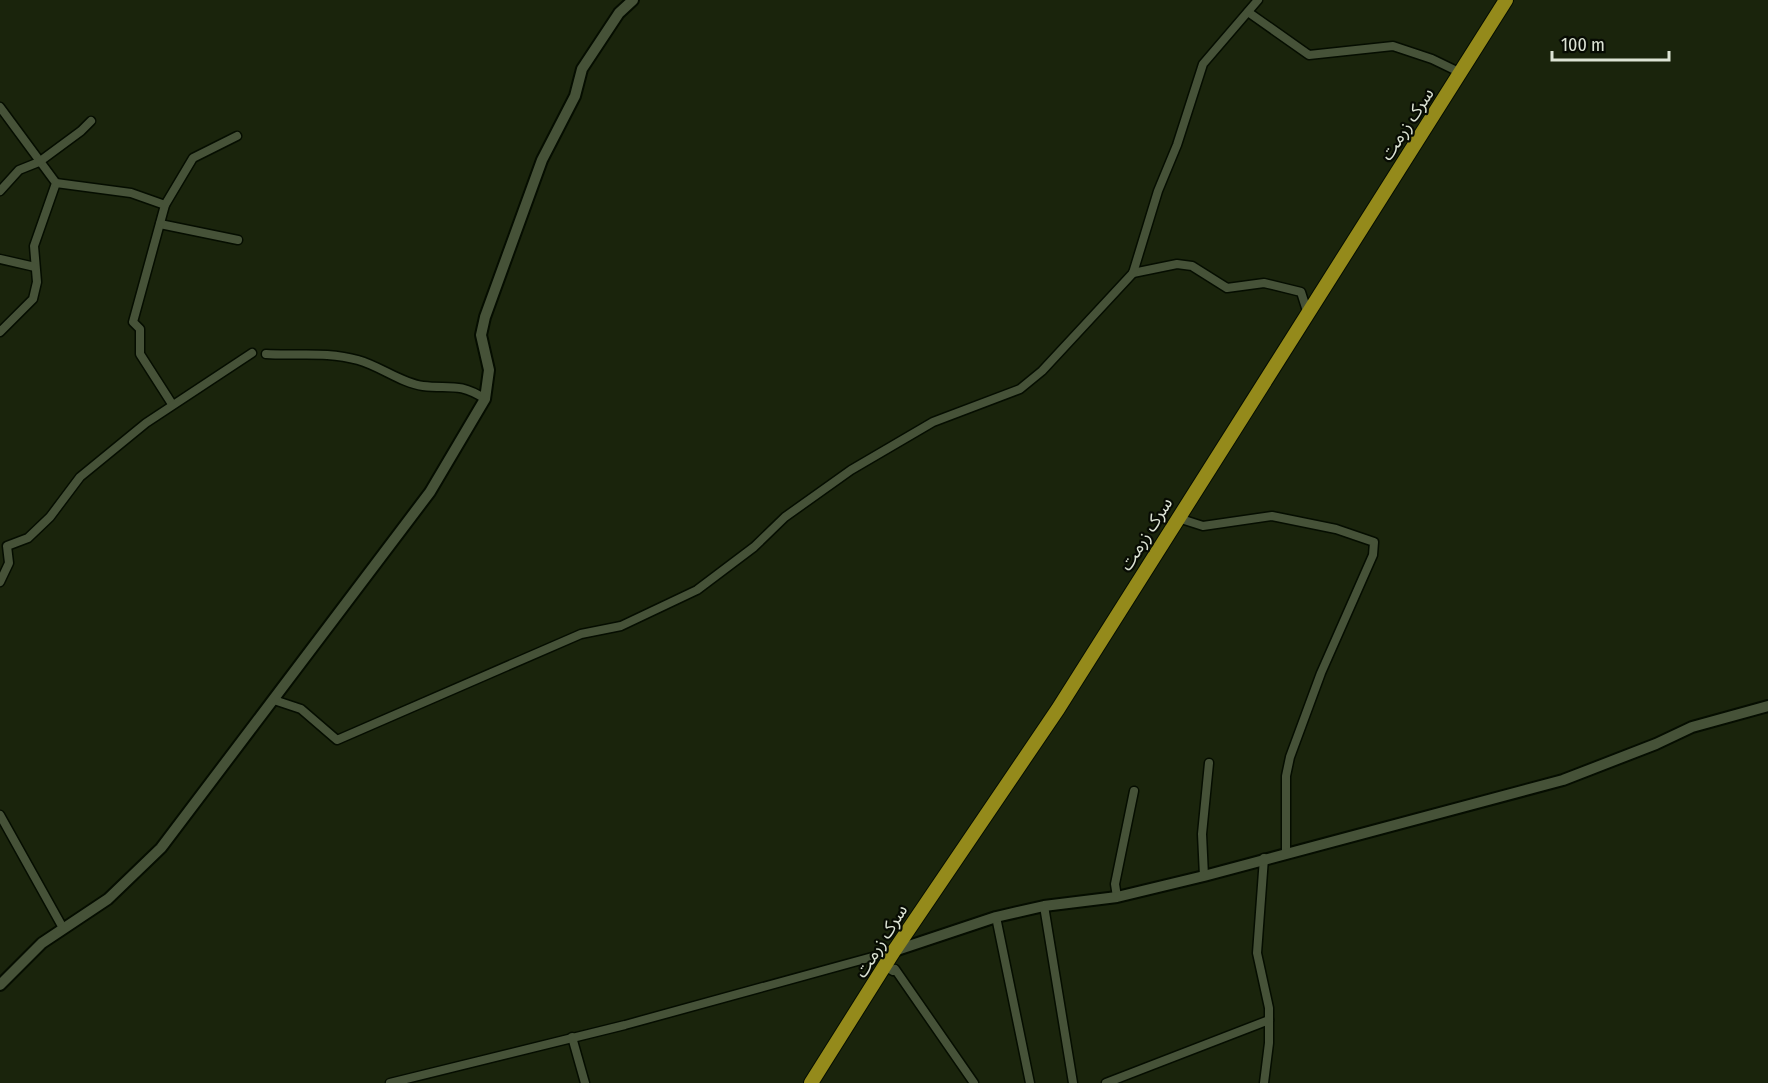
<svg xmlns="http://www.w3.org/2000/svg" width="1768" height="1083" viewBox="0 0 1768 1083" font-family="'Fira Sans Condensed','Noto Sans Arabic',sans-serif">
  <rect width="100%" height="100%" fill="#1a240c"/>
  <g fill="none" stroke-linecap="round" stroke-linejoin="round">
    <g stroke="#050d00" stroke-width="11">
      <g id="minor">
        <path d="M1248,12l61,43 84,-9 39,13 29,14"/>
        <path d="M0,107l56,76 -22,63 3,36 -4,17 -33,33"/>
        <path d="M56,183l75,10 34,12"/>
        <path d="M0,191l19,-21 20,-8 42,-31 10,-10"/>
        <path d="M160,224l78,16"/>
        <path d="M0,259l35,8"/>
        <path d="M1133,273l44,-9 15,2 35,22 37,-5 37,9 6,19"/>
        <path d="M266,354c31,2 61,-3 92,6 22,6 43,23 65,26 26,3 36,-4 62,13"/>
        <path d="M172,404l-32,-50v-25l-7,-7 32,-117 28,-47 44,-22"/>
        <path d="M1178,518l25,8 69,-10 64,13 38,13 -1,13 -52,118 -31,84 -4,19v76"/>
        <path d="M0,582l9,-19 -2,-17 21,-8 22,-21 30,-40 66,-54 106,-70"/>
        <path d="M274,700l27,9 36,31 244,-106 40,-8 76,-36 57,-43 31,-30 66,-47 82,-48 87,-33 22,-18 91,-98 25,-82 19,-46 26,-81 55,-64"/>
        <path d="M0,815l63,113"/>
        <path d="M1204,876l-2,-42 7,-71"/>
        <path d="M1117,897l-2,-13 19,-93"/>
        <path d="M1044,906l29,177"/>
        <path d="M996,917l34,166"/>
        <path d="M886,967l7,4 2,-2 79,114"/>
        <path d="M572,1037l13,46"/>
        <path d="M390,1083l235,-58 269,-74"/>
        <path d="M1106,1083l163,-63"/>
        <path d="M1264,1083l5,-40v-35l-12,-55 7,-95"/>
      </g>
    </g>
    <g stroke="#050d00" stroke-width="14">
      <g id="tertiary">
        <path d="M894,951l102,-34 48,-11 73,-9 87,-21 359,-96 93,-36 36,-17 76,-21"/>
        <path d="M0,985l42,-42 66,-44 53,-51 269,-356 55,-93 4,-29 -8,-35 4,-18 57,-157 33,-64 7,-27 37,-56 14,-13"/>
      </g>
    </g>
    <g stroke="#050d00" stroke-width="16">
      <path id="trunk" d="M811,1083l83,-132 164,-242 448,-709"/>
    </g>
    <use href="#minor" stroke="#465238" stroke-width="8"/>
    <use href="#tertiary" stroke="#465238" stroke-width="10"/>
    <use href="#trunk" stroke="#948a1b" stroke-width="14"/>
  </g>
  <g text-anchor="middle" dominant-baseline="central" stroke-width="4.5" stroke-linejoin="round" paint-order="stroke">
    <g font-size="18" fill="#dce3d4" stroke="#070b03">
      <text transform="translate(1407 124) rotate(-57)">سرک زرمت</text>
      <text transform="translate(1146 534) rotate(-58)">سرک زرمت</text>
      <text transform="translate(881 941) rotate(-58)">سرک زرمت</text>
    </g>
  </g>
  <path d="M1552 51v9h117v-9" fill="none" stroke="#dce3d4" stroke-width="3"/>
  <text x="1561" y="51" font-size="18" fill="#dce3d4" stroke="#070b03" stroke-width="4.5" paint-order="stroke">100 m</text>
</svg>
